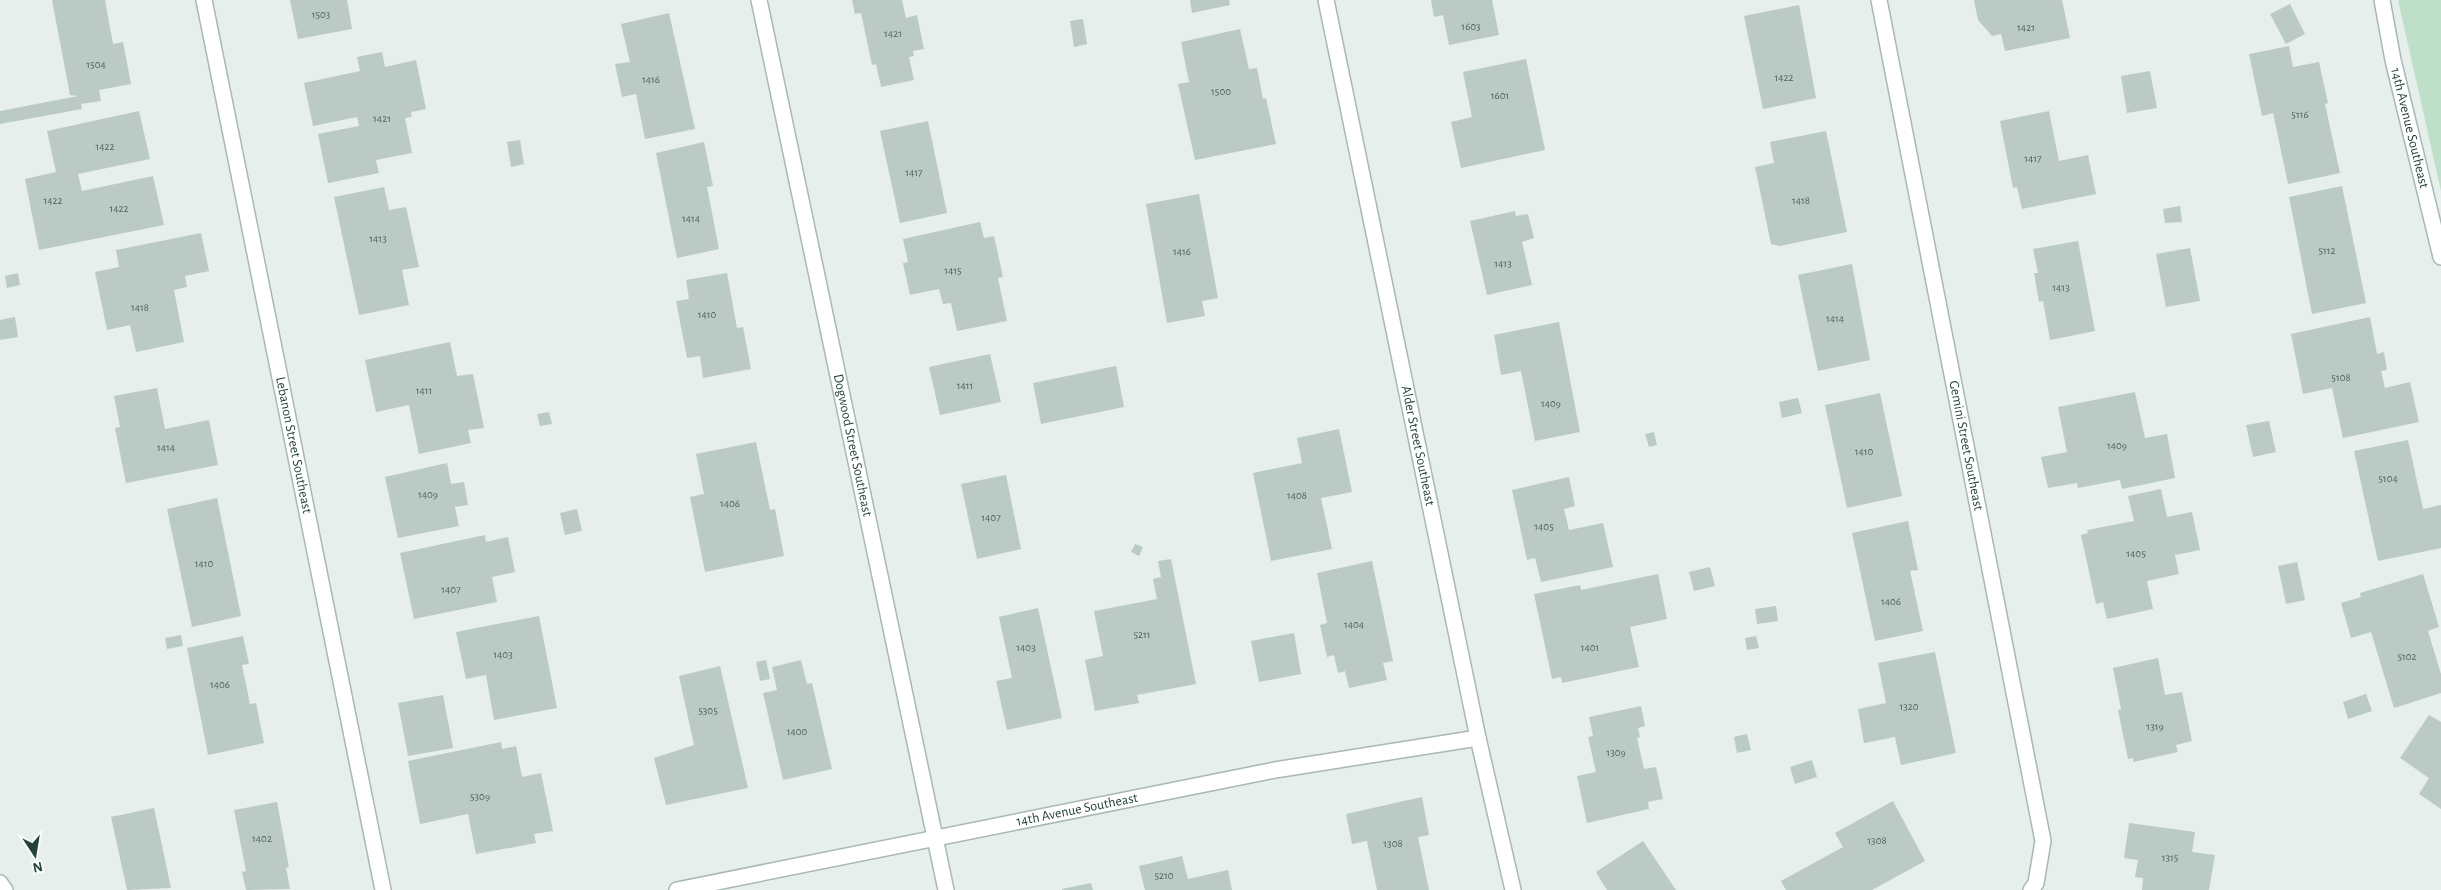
<svg xmlns="http://www.w3.org/2000/svg" width="2441" height="890" viewBox="0 0 2441 890" font-family="'Alegreya Sans',sans-serif">
  <rect width="100%" height="100%" fill="#e6efeb"/>
  <path fill="#bfe0c8" d="M2398,0h43v191z"/>
  <g fill="#bbcac4">
    <path d="M52,0h53l8,44 10,-2 8,42 -32,6 2,11 -20,3 1,5 -82,15v-13l78,-15 -8,-1z"/>
    <path d="M290,0h57l5,29 -54,10z"/>
    <path d="M852,0h50l4,18 11,-3 7,34 -11,2 1,5 -5,1 5,23 -33,7 -5,-23 -4,1 -11,-52 -6,1z"/>
    <path d="M1190,0h39l1,5 -38,8z"/>
    <path d="M1431,0h61l7,35 -50,10 -6,-30 -9,2z"/>
    <path d="M1974,0h88l8,38 -65,13 -4,-17 -9,2 -14,-16z"/>
    <path d="M2290,4l15,30 -19,10 -16,-30z"/>
    <path d="M1799,5l17,93 -53,11 -19,-93z"/>
    <path d="M669,13l26,116 -50,10 -9,-45 -14,3 -7,-33 15,-2 -9,-38z"/>
    <path d="M1083,19l4,25 -13,3 -4,-26z"/>
    <path d="M1240,29l9,40 8,-1 6,31 3,-1 10,46 -81,16 -17,-76 11,-2 -8,-40z"/>
    <path d="M2289,46l4,21 26,-5 9,41 -3,1 15,69 -52,11 -15,-71 -11,3 -13,-62z"/>
    <path d="M382,52l3,15 31,-7 10,49 -15,3 1,5 -7,1 7,35 -36,7 3,13 -51,10 -10,-49 41,-8 -2,-9 -44,9 -9,-43 56,-12 -3,-14z"/>
    <path d="M1526,59l19,91 -84,18 -10,-46 21,-5 -9,-45z"/>
    <path d="M2150,71l7,37 -30,5 -6,-37z"/>
    <path d="M139,111l11,48 -72,15 4,17 71,-15 11,49 -125,25 -14,-71 31,-7 -9,-41z"/>
    <path d="M2049,111l10,50 29,-6 8,39 -74,15 -5,-22 -4,1 -13,-67z"/>
    <path d="M928,121l19,92 -47,10 -20,-92z"/>
    <path d="M1826,131l21,101 -67,14 -9,-2 -16,-77 19,-4 -4,-21z"/>
    <path d="M520,140l4,24 -13,3 -4,-25z"/>
    <path d="M704,142l9,44 -6,1 12,62 -42,9 -21,-105z"/>
    <path d="M2342,186l24,117 -54,11 -23,-117z"/>
    <path d="M384,187l5,23 17,-3 13,60 -17,3 7,35 -50,10 -25,-118z"/>
    <path d="M1199,194l19,104 -16,3 3,15 -38,7 -21,-119z"/>
    <path d="M2180,206l2,16 -17,1 -2,-14z"/>
    <path d="M1515,211l1,5 12,-2 6,24 -12,4 10,43 -45,10 -17,-74z"/>
    <path d="M980,222l4,16 10,-2 9,41 -5,1 9,43 -50,10 -6,-28 -8,1 -4,-15 -29,6 -7,-32 5,-1 -5,-23z"/>
    <path d="M201,233l8,38 -24,5 2,11 -13,3 10,52 -48,10 -6,-27 -23,5 -12,-58 24,-5 -3,-17z"/>
    <path d="M2078,241l17,90 -45,9 -7,-39 -4,1 -5,-29h4l-5,-24z"/>
    <path d="M2190,248l10,53 -34,6 -10,-53z"/>
    <path d="M1852,264l18,96 -52,11 -20,-96z"/>
    <path d="M18,273l2,12 -13,3 -2,-12z"/>
    <path d="M727,273l10,55 6,-1 8,42 -48,9 -3,-22 -13,2 -11,-57 13,-2 -3,-19z"/>
    <path d="M15,317l3,20 -18,3v-20z"/>
    <path d="M2370,317l7,37 7,-2 3,18 -6,1 4,17 25,-6 9,40 -76,16 -11,-50 -29,6 -12,-60z"/>
    <path d="M1559,322l21,110 -45,9 -14,-70 -20,4 -7,-40z"/>
    <path d="M450,342l7,34 16,-2 11,54 -16,2 3,13 -52,11 -10,-49 -33,7 -11,-52z"/>
    <path d="M990,354l11,48 -61,13 -11,-48z"/>
    <path d="M1116,366l8,41 -83,17 -8,-41z"/>
    <path d="M157,388l8,41 44,-9 9,45 -92,18 -11,-55 5,-1 -6,-31z"/>
    <path d="M2135,392l10,46 22,-4 8,44 -53,11 -2,-9 -42,8 -1,-5 -29,5 -7,-31 26,-5 -9,-45z"/>
    <path d="M1880,393l22,103 -55,12 -22,-103z"/>
    <path d="M1798,398l4,15 -20,5 -3,-16z"/>
    <path d="M549,412l3,12 -12,2 -3,-12z"/>
    <path d="M2269,421l7,31 -23,5 -7,-32z"/>
    <path d="M1339,429l13,63 -31,6 11,51 -61,12 -18,-88 49,-10 -5,-25z"/>
    <path d="M1654,432l3,13 -8,2 -4,-13z"/>
    <path d="M2408,440l15,69 18,-4v43l-63,13 -24,-110z"/>
    <path d="M756,442l14,68 5,-1 9,47 -79,16 -15,-75 14,-3 -8,-40z"/>
    <path d="M447,463l4,21 13,-2 4,23 -13,2 4,19 -61,12 -13,-61z"/>
    <path d="M1006,475l15,74 -44,10 -16,-75z"/>
    <path d="M1569,477l6,29 -11,3 5,21 34,-7 10,44 -72,15 -6,-24 -8,2 -15,-70z"/>
    <path d="M2161,489l6,28 25,-5 8,38 -25,5 4,19 -32,7 6,28 -46,10 -4,-17 -7,2 -15,-69 7,-2 -1,-3 47,-9 -6,-25z"/>
    <path d="M217,498l24,118 -49,11 -25,-118z"/>
    <path d="M577,509l5,22 -17,4 -5,-22z"/>
    <path d="M1908,521l10,49 -8,1 13,60 -48,10 -23,-108z"/>
    <path d="M485,535l1,7 22,-5 7,35 -23,5 5,25 -83,17 -14,-66z"/>
    <path d="M1135,544l8,3 -4,9 -8,-4z"/>
    <path d="M1171,559l25,125 -59,11 2,8 -44,8 -10,-51 18,-4 -9,-45 63,-12 -4,-20 8,-2 -3,-16z"/>
    <path d="M1372,561l21,100 -10,2 4,17 -38,8 -4,-17 -7,2 -4,-18 -7,2 -7,-32 7,-2 -10,-50z"/>
    <path d="M2297,562l8,38 -19,4 -8,-38z"/>
    <path d="M1710,567l5,19 -21,5 -5,-19z"/>
    <path d="M1658,574l9,45 -37,8 9,40 -77,16 -1,-6 -9,2 -18,-85 46,-9 1,5z"/>
    <path d="M2423,574l16,53 -11,4 13,43v19l-47,15 -23,-76 -20,6 -10,-35 20,-6 -1,-4z"/>
    <path d="M1776,606l2,15 -21,3 -2,-15z"/>
    <path d="M1038,608l24,110 -55,12 -11,-49 16,-3 -13,-61z"/>
    <path d="M539,616l18,92 -63,12 -8,-45 -20,4 -10,-47z"/>
    <path d="M1294,633l7,41 -42,8 -8,-41z"/>
    <path d="M181,635l2,11 -16,3 -2,-11z"/>
    <path d="M243,636l6,28 -7,1 8,39 6,-1 8,40 -56,12 -21,-107z"/>
    <path d="M1756,636l3,12 -12,2 -2,-12z"/>
    <path d="M1935,652l21,101 -55,12 -6,-28 -31,6 -6,-34 28,-6 -8,-40z"/>
    <path d="M2158,658l7,37 17,-3 10,49 -16,4 2,7 -45,10v-4l-5,1 -10,-49 3,-1 -8,-41z"/>
    <path d="M766,660l4,19 -10,2 -4,-19z"/>
    <path d="M801,660l6,24 5,-1 20,86 -49,11 -20,-87 14,-3 -5,-23z"/>
    <path d="M720,666l28,122 -82,17 -12,-47 40,-13 -15,-69z"/>
    <path d="M2366,694l6,17 -24,8 -5,-17z"/>
    <path d="M443,695l10,53 -45,8 -10,-53z"/>
    <path d="M1641,706l4,20 -7,2 2,9 -3,1 7,31 12,-2 7,32 -15,3 1,7 -62,14 -10,-47 19,-4 -8,-35 5,-1 -4,-19z"/>
    <path d="M2429,715l12,7v87l-22,-15 10,-16 -29,-20z"/>
    <path d="M1747,734l4,16 -14,3 -3,-16z"/>
    <path d="M501,742l1,7 14,-3 6,31 19,-4 12,58 -19,3 2,9 -60,11 -8,-40 -48,10 -12,-63z"/>
    <path d="M1812,760l5,17 -22,7 -5,-17z"/>
    <path d="M1422,797l7,38 -11,2 11,53h-52l-10,-49 -15,3 -6,-30z"/>
    <path d="M1893,801l32,60 -53,29h-86l-5,-9 62,-34 -8,-14z"/>
    <path d="M277,802l12,65 -3,1 4,21 -44,1 -4,-18 4,-1 -12,-61z"/>
    <path d="M154,808l17,80 -44,2 -16,-73z"/>
    <path d="M2129,823l66,9 -3,20 23,3 -6,35h-67l1,-12 -8,-1 3,-17 -14,-2z"/>
    <path d="M1643,841l33,49h-69l-11,-18z"/>
    <path d="M1182,856l6,23 40,-9 4,20h-87l-6,-24z"/>
    <path d="M1091,883l2,7h-31v-1z"/>
  </g>
  <g fill="none" stroke-linecap="round" stroke-linejoin="round">
    <g stroke="#a8b8b2" stroke-width="18">
      <g id="minor">
        <path id="s1" d="M204,0l179,890"/>
        <path id="s2" d="M759,0l187,890"/>
        <path id="s3" d="M1326,0l152,738 35,152"/>
        <path id="s4" d="M1879,0l164,841 -7,42 -5,7"/>
        <path id="s5" d="M2382,0l11,60 48,197"/>
        <path d="M0,883l5,7"/>
        <path id="s6" d="M677,890l598,-120 203,-32"/>
      </g>
    </g>
    <use href="#minor" stroke="#fff" stroke-width="15"/>
  </g>
  <g text-anchor="middle" dominant-baseline="central" stroke-width="5" stroke-linejoin="round" paint-order="stroke">
    <g font-size="11" fill="#4a645c">
      <text x="321" y="14">1503</text>
      <text x="1471" y="26">1603</text>
      <text x="2026" y="27">1421</text>
      <text x="893" y="33">1421</text>
      <text x="96" y="64">1504</text>
      <text x="1784" y="77">1422</text>
      <text x="651" y="79">1416</text>
      <text x="1221" y="91">1500</text>
      <text x="1500" y="95">1601</text>
      <text x="2300" y="114">5116</text>
      <text x="382" y="118">1421</text>
      <text x="105" y="146">1422</text>
      <text x="2033" y="158">1417</text>
      <text x="914" y="172">1417</text>
      <text x="53" y="200">1422</text>
      <text x="1801" y="200">1418</text>
      <text x="119" y="208">1422</text>
      <text x="691" y="218">1414</text>
      <text x="378" y="238">1413</text>
      <text x="2327" y="250">5112</text>
      <text x="1182" y="251">1416</text>
      <text x="1503" y="263">1413</text>
      <text x="953" y="270">1415</text>
      <text x="2061" y="287">1413</text>
      <text x="140" y="307">1418</text>
      <text x="707" y="314">1410</text>
      <text x="1835" y="318">1414</text>
      <text x="2341" y="377">5108</text>
      <text x="965" y="385">1411</text>
      <text x="424" y="390">1411</text>
      <text x="1551" y="403">1409</text>
      <text x="2117" y="445">1409</text>
      <text x="166" y="447">1414</text>
      <text x="1864" y="451">1410</text>
      <text x="2388" y="478">5104</text>
      <text x="428" y="494">1409</text>
      <text x="1297" y="495">1408</text>
      <text x="730" y="503">1406</text>
      <text x="991" y="517">1407</text>
      <text x="1544" y="526">1405</text>
      <text x="2136" y="553">1405</text>
      <text x="204" y="563">1410</text>
      <text x="451" y="589">1407</text>
      <text x="1891" y="601">1406</text>
      <text x="1354" y="624">1404</text>
      <text x="1142" y="634">5211</text>
      <text x="1026" y="647">1403</text>
      <text x="1590" y="647">1401</text>
      <text x="503" y="654">1403</text>
      <text x="2407" y="656">5102</text>
      <text x="220" y="684">1406</text>
      <text x="1909" y="706">1320</text>
      <text x="708" y="710">5305</text>
      <text x="2155" y="726">1319</text>
      <text x="797" y="731">1400</text>
      <text x="1616" y="752">1309</text>
      <text x="480" y="796">5309</text>
      <text x="262" y="838">1402</text>
      <text x="1877" y="840">1308</text>
      <text x="1393" y="843">1308</text>
      <text x="2170" y="857">1315</text>
      <text x="1164" y="875">5210</text>
    </g>
    <g font-size="14" fill="#24423a" stroke="#f7fbf9">
      <text stroke="none"><textPath href="#s5" startOffset="131">14th Avenue Southeast</textPath></text>
      <text stroke="none"><textPath href="#s1" startOffset="454">Lebanon Street Southeast</textPath></text>
      <text stroke="none"><textPath href="#s2" startOffset="455">Dogwood Street Southeast</textPath></text>
      <text stroke="none"><textPath href="#s3" startOffset="455">Alder Street Southeast</textPath></text>
      <text stroke="none"><textPath href="#s4" startOffset="454">Gemini Street Southeast</textPath></text>
      <text stroke="none"><textPath href="#s6" startOffset="408">14th Avenue Southeast</textPath></text>
    </g>
  </g>
  <g transform="translate(35 855) rotate(168)" stroke="#f7fbf9" stroke-width="4" paint-order="stroke">
  <path d="M0-4L9 19L0 12L-9 19Z" fill="#24423a"/>
  <text y="-8" font-size="14" font-weight="bold" text-anchor="middle" fill="#24423a">N</text>
  </g>
</svg>
